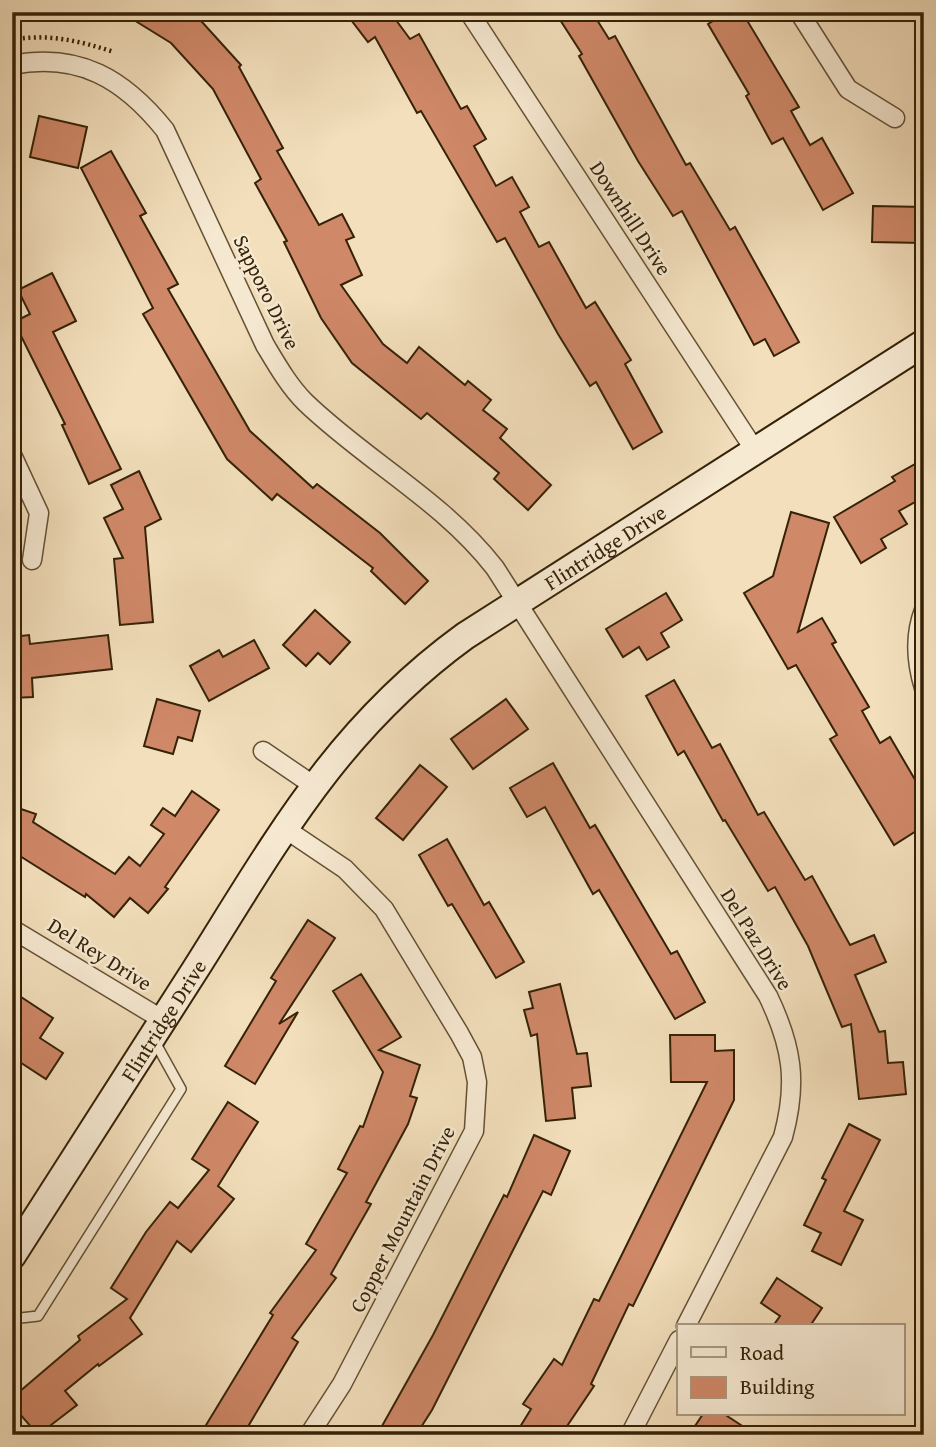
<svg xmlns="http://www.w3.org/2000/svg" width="936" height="1447" viewBox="0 0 936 1447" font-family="'Gentium Book Plus',serif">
  <rect width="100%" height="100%" fill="#f3dfbc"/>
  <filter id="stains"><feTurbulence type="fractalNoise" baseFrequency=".00286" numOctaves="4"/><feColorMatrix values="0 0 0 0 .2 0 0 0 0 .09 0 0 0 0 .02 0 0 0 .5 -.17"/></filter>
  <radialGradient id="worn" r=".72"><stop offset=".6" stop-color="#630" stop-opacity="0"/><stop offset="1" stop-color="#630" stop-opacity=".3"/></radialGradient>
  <g fill="#cf8868" stroke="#352207" stroke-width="2">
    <path d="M121,12h72l48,53 -2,2 44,81 -6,3 42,74 23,-11 12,23 -8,3 16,35 -21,10 42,59 24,19 12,-16 46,38 3,-4 23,19 -8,10 24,19 -7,9 51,47 -23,25 -34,-31 5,-6 -72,-60 -6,6 -69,-56 -31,-45 -37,-76 3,-1 -32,-58 6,-4 -48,-90 -42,-46z"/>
    <path d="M345,12h45l20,27 9,-5 42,75 6,-3 19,33 -12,7 22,40 16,-9 17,30 -9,5 19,35 10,-5 37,66 9,-6 36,58 -6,4 37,68 -29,17 -37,-67 -6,4 -32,-52 -53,-96 -8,4 -76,-131 -4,2 -42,-76 -7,5z"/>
    <path d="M555,12h37l17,27 6,-3 71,129 4,-2 40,67 5,-3 64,115 -25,14 -9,-17 -11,6 -72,-134 -9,5 -35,-55 -59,-105 3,-2z"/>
    <path d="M728,12h14l57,95 -8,4 19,34 12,-7 31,55 -30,17 -40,-72 -11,6 -26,-48 3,-2 -41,-70z"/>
    <path d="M39,116l48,11 -9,41 -48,-11z"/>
    <path d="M111,151l35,62 -6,3 38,68 -10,5 82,142 63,57 4,-4 63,49 48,48 -23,23 -34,-33 2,-3 -96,-74 -5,6 -45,-41 -84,-145 10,-6 -72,-140z"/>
    <path d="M873,206l51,1 -1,36 -51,-1z"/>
    <path d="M52,273l24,48 -23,11 68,137 -32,15 -27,-59 3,-1 -51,-102 16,-8 -12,-24z"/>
    <path d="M924,459v38l-25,14 8,13 -26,15 5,9 -25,15 -27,-46 61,-36 -3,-4z"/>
    <path d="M139,471l22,48 -16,8 8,95 -33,3 -6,-66 9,-1 -19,-40 19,-9 -12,-24z"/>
    <path d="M791,512l38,11 -31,109 24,-14 14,24 -4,2 37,63 -7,4 18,32 10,-6 34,58v31l-30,19 -64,-106 7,-4 -41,-70 -8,4 -44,-76 29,-17z"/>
    <path d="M666,593l16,27 -21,13 8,14 -22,13 -8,-13 -16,10 -17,-28z"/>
    <path d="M315,610l35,32 -20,22 -12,-11 -12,13 -23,-21z"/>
    <path d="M29,635l1,9 78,-9 4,34 -80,9 1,19 -21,1v-61z"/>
    <path d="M254,640l15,28 -60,33 -19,-35 29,-16 4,7z"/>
    <path d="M674,680l38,68 8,-4 38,71 6,-3 41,68 7,-4 38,69 24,-10 12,27 -31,13 24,57 6,-1 3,32 15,-1 3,32 -47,5 -8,-75 -9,3 -34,-81 -33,-59 -7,4 -43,-71 -2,1 -39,-70 -6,4 -32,-59z"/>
    <path d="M157,699l43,12 -8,30 -14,-4 -5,17 -29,-8z"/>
    <path d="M506,699l22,30 -55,40 -22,-30z"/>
    <path d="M553,763l37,65 5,-3 76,129 6,-3 28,51 -30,17 -76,-129 -6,4 -48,-87 -18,10 -17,-29z"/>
    <path d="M420,765l27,22 -44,53 -27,-22z"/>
    <path d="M192,791l27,19 -54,77 3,2 -20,24 -18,-15 -16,19 -28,-23 -1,3 -73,-46v-45l24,8 -3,8 82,52 14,-17 11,9 24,-32 -13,-9 12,-17 12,8z"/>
    <path d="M447,839l37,66 5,-3 35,60 -28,16 -44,-74 -4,2 -29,-51z"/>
    <path d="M308,920l27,18 -56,86 19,-12 -43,72 -30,-18 51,-85 -5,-3z"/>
    <path d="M361,974l40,63 -22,13 41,15 -10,31 7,2 -9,26 -42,78 5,2 -40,70 5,4 -44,60 6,4 -55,93h-43l73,-120 -3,-2 46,-63 -10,-6 41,-71 -9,-4 22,-43 3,1 20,-55 -50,-81z"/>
    <path d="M560,984l17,70 10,-1 4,33 -19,2 3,30 -29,3 -9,-87 -6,2 -7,-26 9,-2 -4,-16z"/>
    <path d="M12,991l41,27 -13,20 23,15 -17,26 -34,-22z"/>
    <path d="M670,1035h45v16l19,-1v50l-101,206 -4,-2 -38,80 3,2 -33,49h-46l16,-26 -8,-5 31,-45 8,6 32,-66 5,2 108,-219h-36z"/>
    <path d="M228,1102l30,20 -40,64 16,13 -43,53 -14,-11 -47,77 12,16 -43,32 -1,-2 -33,27 12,14 -39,30 -26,-30v-7l68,-58 -2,-4 49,-37 -16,-11 35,-56 24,-30 8,6 31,-38 -17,-11z"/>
    <path d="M849,1124l31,16 -36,71 19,9 -22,45 -29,-14 9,-18 -17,-8 22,-45 -4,-2z"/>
    <path d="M534,1135l36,16 -19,44 -8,-4 -111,219 -16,25h-39l56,-100 71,-140 3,2z"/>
    <path d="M777,1278l45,30 -12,18h-37l7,-10 -19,-13z"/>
    <path d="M703,1414h21l32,21h-67z"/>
  </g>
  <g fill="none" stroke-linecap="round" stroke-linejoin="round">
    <g stroke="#645134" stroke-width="12">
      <path id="lane" d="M12,1319l26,-3 143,-227 -26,-47"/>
    </g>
    <g stroke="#645134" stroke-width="21">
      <g id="street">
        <path d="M469,12l285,437"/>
        <path d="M799,12l49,77 47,29"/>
        <path d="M12,65c67,-13 112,14 153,65l100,215c12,20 24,41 40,57 61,59 137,98 190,166l273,428c24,50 30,86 15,141l-97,189"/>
        <path d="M12,455l27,58 -7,47"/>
        <path d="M924,610c-10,26 -8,52 0,78"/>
        <path d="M263,751l50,34"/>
        <path d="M284,828l61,41 39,40 75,124 13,24 5,25 -3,49 -132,253 -33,51"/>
        <path d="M12,929l151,91"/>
        <path d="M630,1435l49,-95"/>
      </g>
    </g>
    <g stroke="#352207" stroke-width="30">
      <g id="secondary">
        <path id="s1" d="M12,1256c61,-95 122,-190 183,-286 82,-130 142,-241 270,-334l459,-293"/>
      </g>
    </g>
    <path stroke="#352207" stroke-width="4.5" stroke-dasharray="2 3.5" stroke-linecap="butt" d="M12,40c35,-7 68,1 102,12"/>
    <use href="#lane" stroke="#f7ead3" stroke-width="9"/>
    <use href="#street" stroke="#f7ead3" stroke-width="18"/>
    <use href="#secondary" stroke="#f7ead3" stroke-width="26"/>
  </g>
  <g text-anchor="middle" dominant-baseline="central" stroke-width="5" stroke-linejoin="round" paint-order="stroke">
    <g font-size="21" fill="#352207" stroke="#f7ead3">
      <text transform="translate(631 218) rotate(57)">Downhill Drive</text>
      <text transform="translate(267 292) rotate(64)">Sapporo Drive</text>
      <text stroke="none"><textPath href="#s1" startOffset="938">Flintridge Drive</textPath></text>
      <text transform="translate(757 939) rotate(58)">Del Paz Drive</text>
      <text transform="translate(100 954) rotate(32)">Del Rey Drive</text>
      <text stroke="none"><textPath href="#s1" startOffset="280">Flintridge Drive</textPath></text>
      <text transform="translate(402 1219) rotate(-63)">Copper Mountain Drive</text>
    </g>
  </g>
  <rect width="936" height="1447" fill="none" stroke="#f3dfbc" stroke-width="42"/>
  <rect x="14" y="14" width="908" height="1419" fill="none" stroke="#352207" stroke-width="3.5"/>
  <rect x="21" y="21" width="894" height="1405" fill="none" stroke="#352207" stroke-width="2"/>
  <rect x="677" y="1324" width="228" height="91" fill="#f7ead3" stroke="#a99a81" stroke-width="2"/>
  <rect x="691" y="1347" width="35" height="10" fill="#f7ead3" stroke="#a99a81" stroke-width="2"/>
  <text x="740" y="1360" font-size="21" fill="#352207">Road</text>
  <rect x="691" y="1377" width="35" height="21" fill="#cf8868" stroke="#a99a81" stroke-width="2"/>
  <text x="740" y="1394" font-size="21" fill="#352207">Building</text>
  <rect width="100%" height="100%" filter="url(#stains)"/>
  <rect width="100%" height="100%" fill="url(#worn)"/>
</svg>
